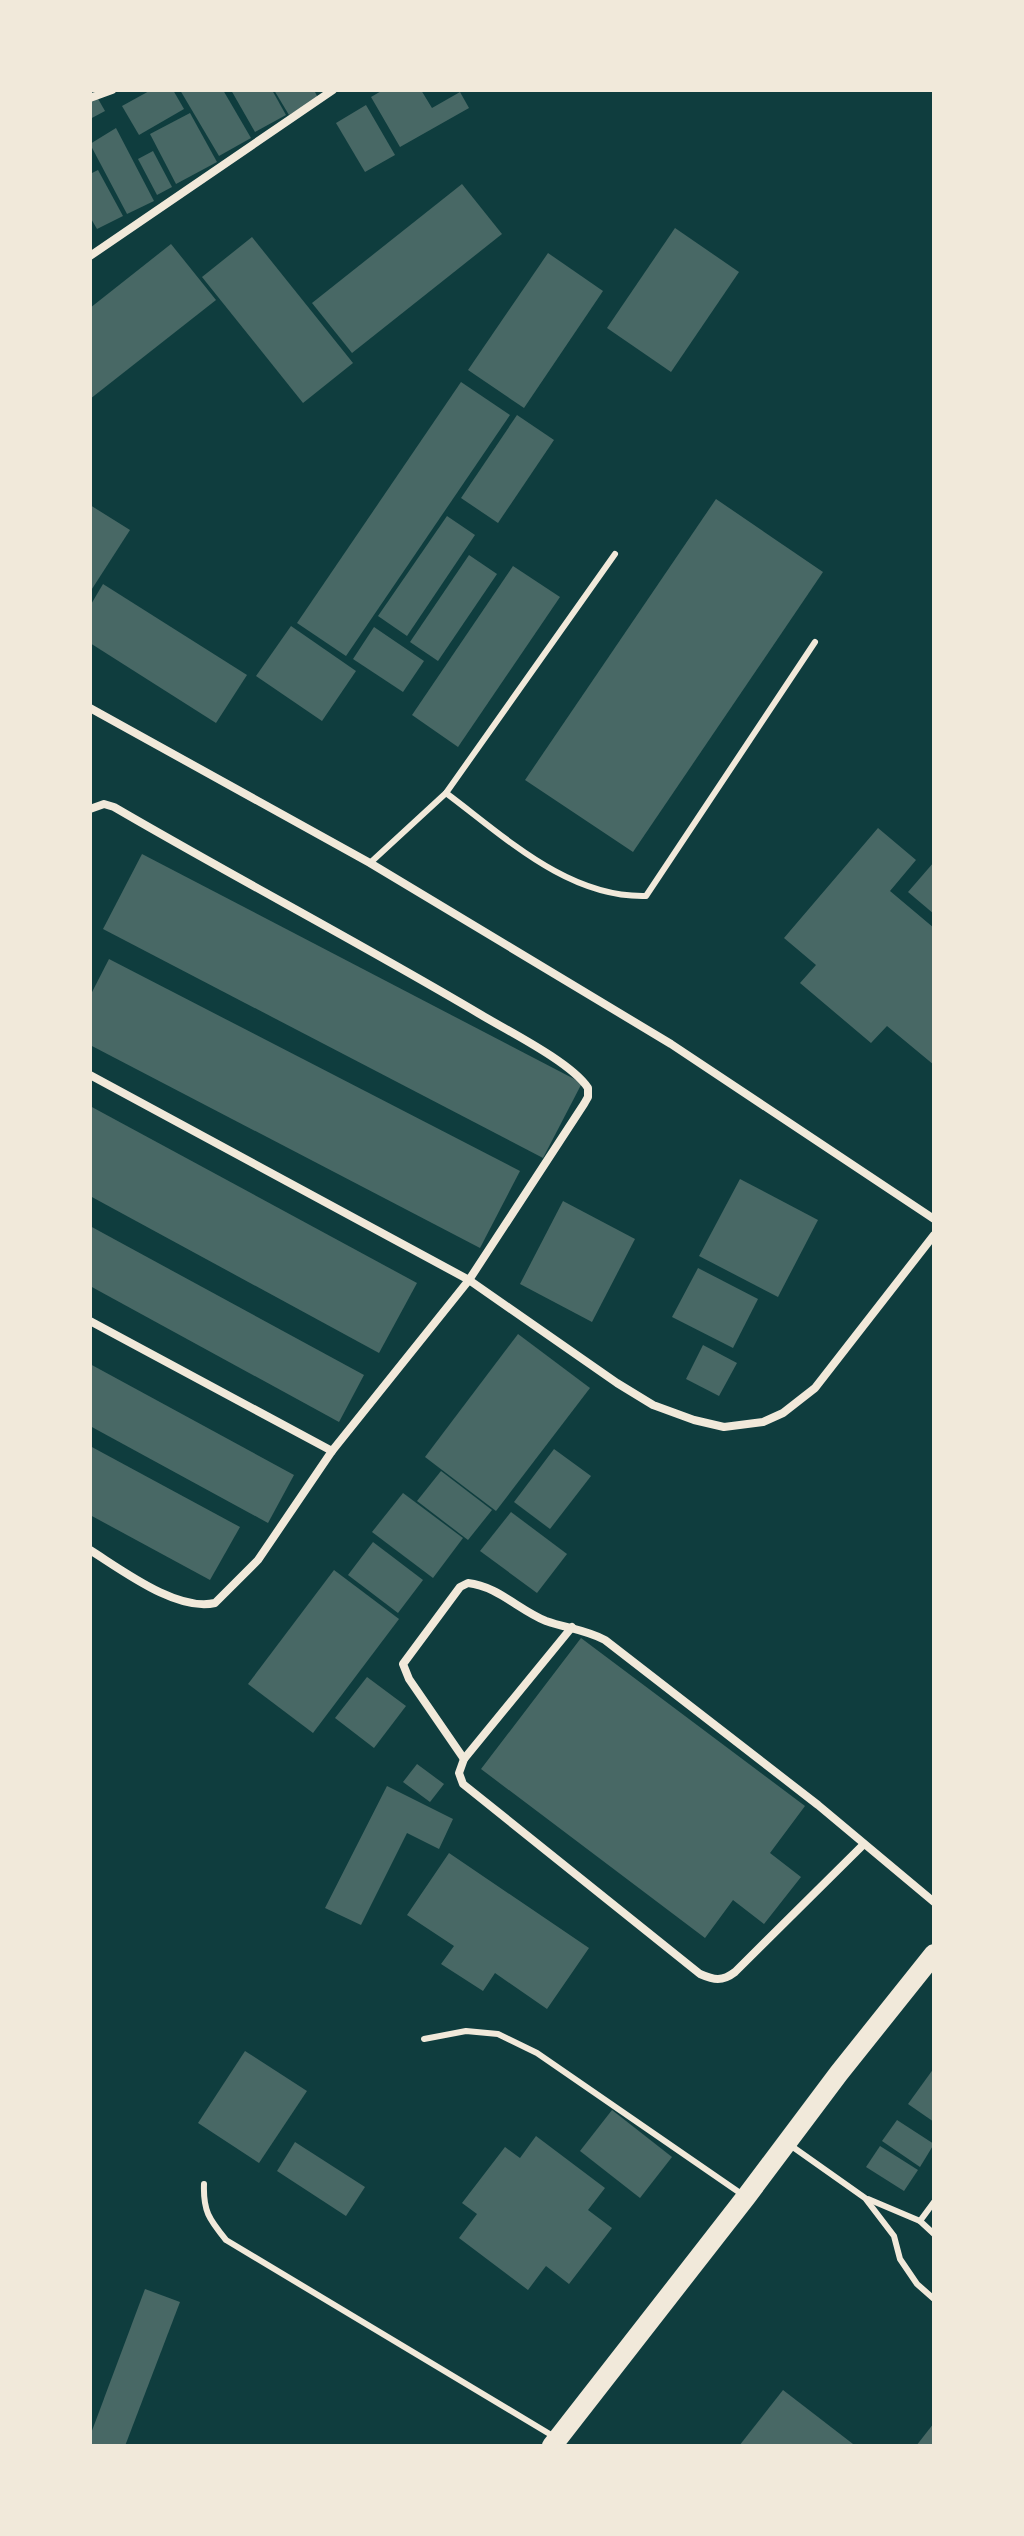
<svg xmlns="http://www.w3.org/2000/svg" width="1024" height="2536" viewBox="0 0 1024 2536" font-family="Barlow,sans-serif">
  <rect width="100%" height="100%" fill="#0f3d3e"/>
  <g fill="#486865">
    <path d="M90,90h3l12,21 -15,8z"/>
    <path d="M151,90h22l11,19 -45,26 -17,-29z"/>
    <path d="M180,90h43l28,48 -32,18z"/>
    <path d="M231,90h41l14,25 -31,17z"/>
    <path d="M274,90h40l4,8 -29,17z"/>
    <path d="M383,90h38l11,18 28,-16 9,16 -69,39 -29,-50z"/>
    <path d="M366,105l29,50 -30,17 -29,-49z"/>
    <path d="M190,113l27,49 -41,22 -26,-50z"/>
    <path d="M116,128l38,73 -27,13 -37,-70z"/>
    <path d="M153,151l19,36 -15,8 -19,-36z"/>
    <path d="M98,170l25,46 -26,13 -7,-12v-43z"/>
    <path d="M462,184l40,50 -150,119 -40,-50z"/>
    <path d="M675,228l64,44 -68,100 -64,-44z"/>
    <path d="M252,237l101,126 -50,40 -101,-126z"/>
    <path d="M171,244l45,56 -126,99v-91z"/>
    <path d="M548,253l55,38 -79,117 -56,-38z"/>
    <path d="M461,382l49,33 -164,241 -49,-33z"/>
    <path d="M517,415l37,25 -56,83 -37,-25z"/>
    <path d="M716,499l107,73 -190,280 -108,-72z"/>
    <path d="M90,505l40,25 -40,62z"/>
    <path d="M447,516l28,19 -68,101 -29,-20z"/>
    <path d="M469,555l28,19 -59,87 -28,-19z"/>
    <path d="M513,566l47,31 -102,150 -46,-32z"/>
    <path d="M103,584l144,91 -31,48 -126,-80v-37z"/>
    <path d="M291,626l65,45 -34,50 -66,-45z"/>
    <path d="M374,627l50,34 -21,31 -50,-33z"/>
    <path d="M878,828l38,32 -26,31 44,37v137l-47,-39 -16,17 -71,-60 16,-18 -32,-27z"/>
    <path d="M142,854l440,229 -39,75 -440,-229z"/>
    <path d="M934,862v52l-26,-22z"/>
    <path d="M109,959l411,212 -40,77 -390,-203v-49z"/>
    <path d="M90,1106l327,177 -38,70 -289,-157z"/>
    <path d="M740,1179l78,41 -40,77 -79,-41z"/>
    <path d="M563,1201l72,38 -43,83 -72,-38z"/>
    <path d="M90,1226l274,149 -25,47 -249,-136z"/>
    <path d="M698,1268l60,31 -25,49 -61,-31z"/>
    <path d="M518,1334l72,54 -94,123 -71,-54z"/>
    <path d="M703,1345l34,18 -18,33 -33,-17z"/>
    <path d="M90,1364l204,111 -26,48 -178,-97z"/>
    <path d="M90,1446l150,81 -30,53 -120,-65z"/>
    <path d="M554,1449l37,27 -41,53 -36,-27z"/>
    <path d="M441,1471l51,39 -24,30 -51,-39z"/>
    <path d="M403,1493l60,45 -30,40 -61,-46z"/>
    <path d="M511,1512l56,42 -30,39 -57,-42z"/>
    <path d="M373,1542l50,38 -25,33 -50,-38z"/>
    <path d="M334,1570l65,49 -86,114 -65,-49z"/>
    <path d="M581,1638l224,168 -35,47 31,24 -37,47 -31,-24 -28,38 -224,-169z"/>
    <path d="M367,1677l39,29 -32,42 -39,-30z"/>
    <path d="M417,1764l27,20 -14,18 -27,-20z"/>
    <path d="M387,1786l66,33 -14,30 -32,-16 -46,92 -36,-17z"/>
    <path d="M449,1853l140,95 -42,61 -52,-36 -12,18 -42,-27 13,-18 -47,-31z"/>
    <path d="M245,2051l62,40 -48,72 -61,-40z"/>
    <path d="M934,2068v54l-26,-18z"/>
    <path d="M612,2110l60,47 -32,41 -60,-47z"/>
    <path d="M897,2120l37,24 -14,23 -38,-26z"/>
    <path d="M536,2136l69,52 -17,22 24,18 -43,56 -23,-18 -18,24 -69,-52 18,-24 -15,-11 43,-56 15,11z"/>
    <path d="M295,2142l70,45 -19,29 -69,-45z"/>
    <path d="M880,2146l38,24 -14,21 -38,-24z"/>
    <path d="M145,2289l35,13 -55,144h-35v-10z"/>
    <path d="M783,2390l70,54 -2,2h-112z"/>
    <path d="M934,2423v23h-18z"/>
  </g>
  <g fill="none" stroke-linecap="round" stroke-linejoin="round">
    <g stroke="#f1e9da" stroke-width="6">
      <path d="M446,793c59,44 122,105 200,103l169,-254"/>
      <path d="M370,863l76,-70 169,-239"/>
      <path d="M424,2039l42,-8 32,3 39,19 206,142"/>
      <path d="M790,2145l75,53 29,38 6,23 17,25 17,15"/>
      <path d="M204,2184c-1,27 5,35 22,56l327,196"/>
      <path d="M868,2199l52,22 14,-19"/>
      <path d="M920,2221l14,13"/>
    </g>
    <g stroke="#f1e9da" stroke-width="8">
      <path d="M90,98l22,-8"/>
      <path d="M90,256l243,-166"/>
      <path d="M90,708l280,155 301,181 263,175"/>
      <path d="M90,809l14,-5 10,3c120,70 244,135 364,206 28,17 93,49 110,75v9l-4,7 -115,176 -137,171 -74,109 -43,43c-38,9 -93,-33 -125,-53"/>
      <path d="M90,1075l379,205 148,103 36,22 41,15 30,7 39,-5 20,-9 32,-25 119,-153"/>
      <path d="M90,1321l242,130"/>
      <path d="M572,1627l-108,132 -5,14 4,11 237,190c14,6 22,8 35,-2l128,-127"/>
      <path d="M464,1759l-55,-80 -6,-15 57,-77 8,-4c29,3 51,27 78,38 20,7 40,9 59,19l213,165 116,97"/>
    </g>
    <path stroke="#f1e9da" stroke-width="20" d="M552,2446l194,-249 93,-124 95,-119"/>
  </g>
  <rect width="1024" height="2536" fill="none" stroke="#f1e9da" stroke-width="184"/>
</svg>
